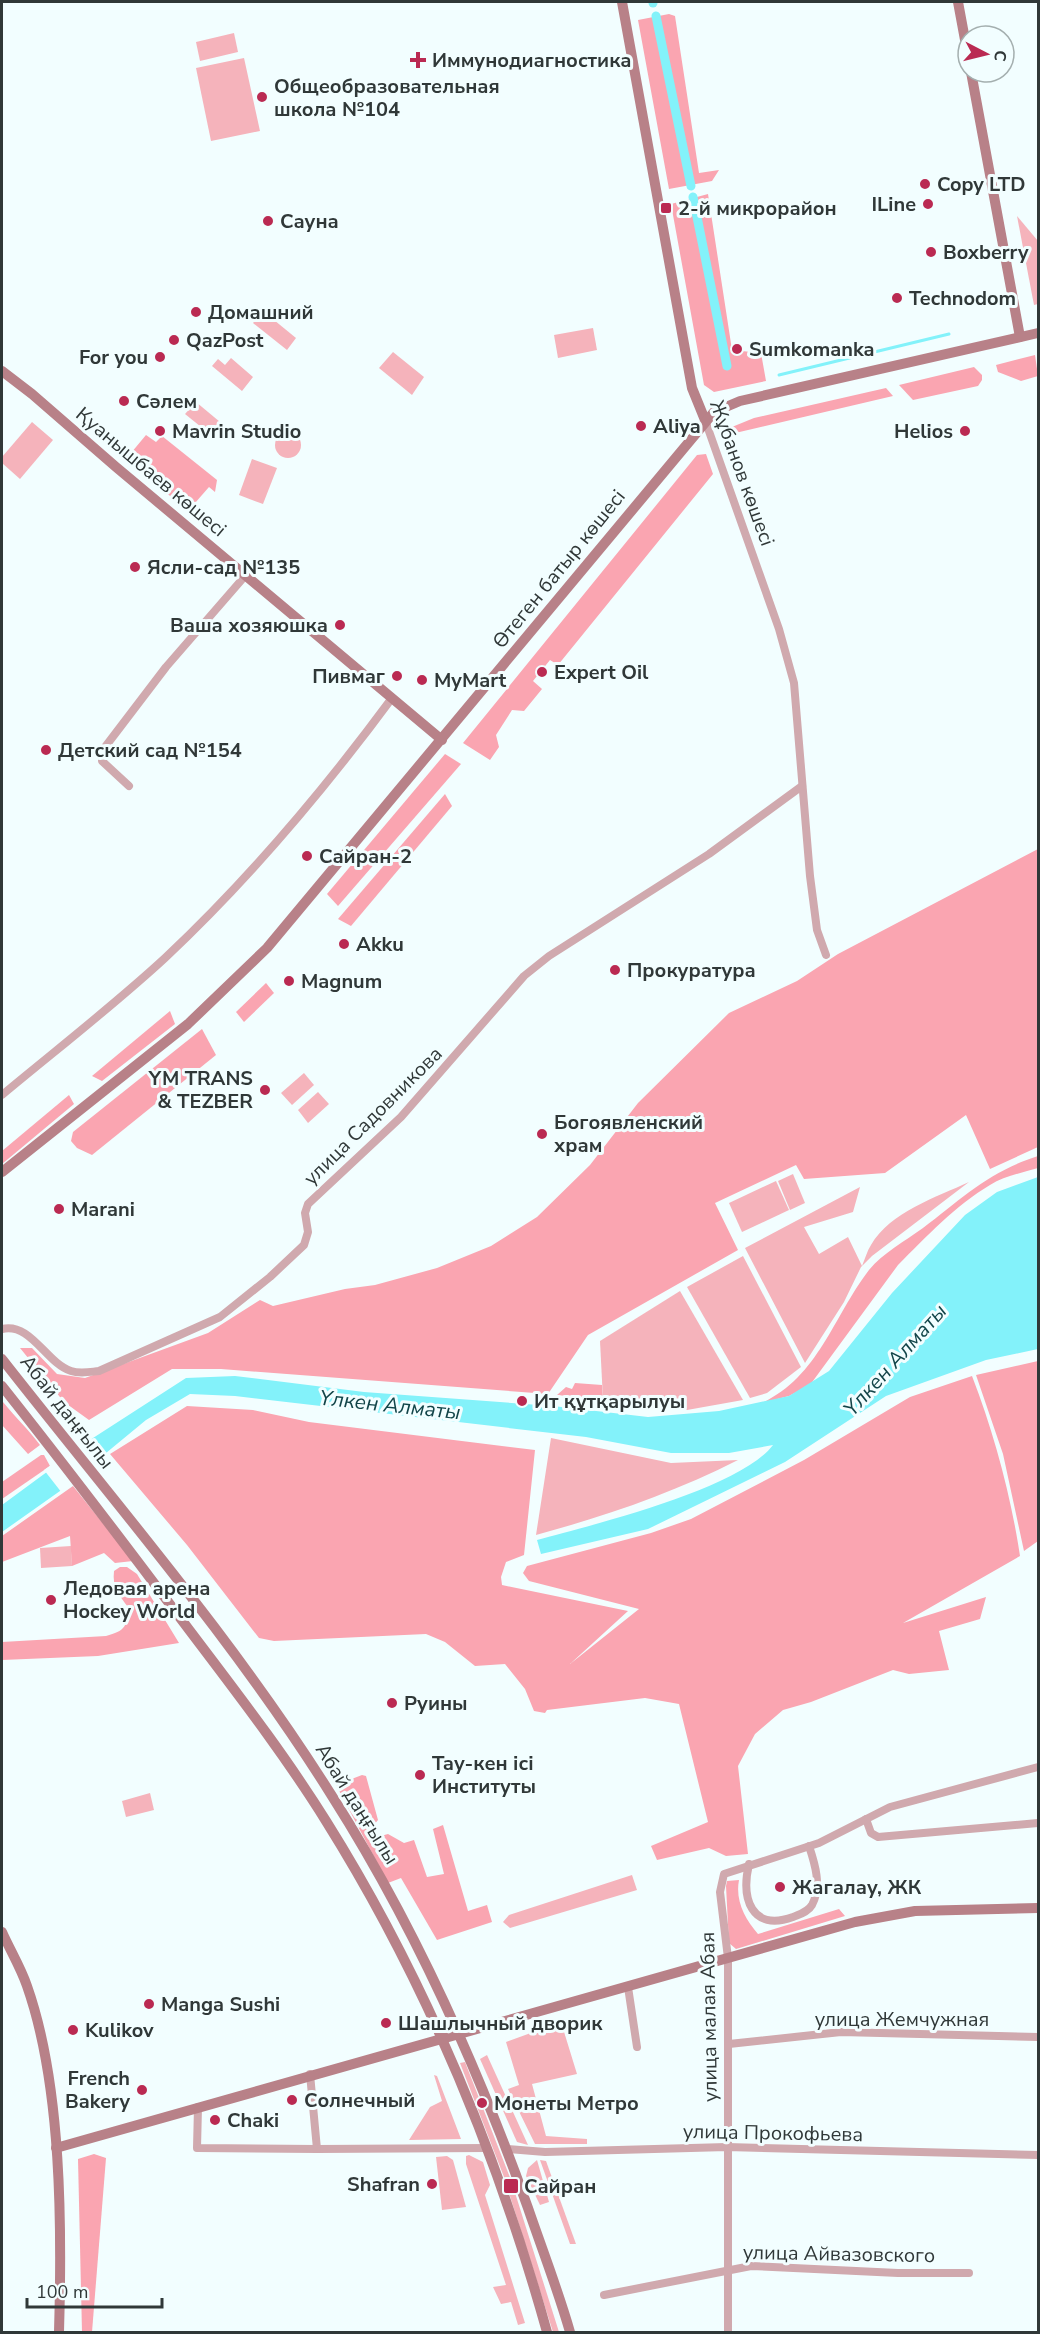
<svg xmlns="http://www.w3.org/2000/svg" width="1040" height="2334" viewBox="0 0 1040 2334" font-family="'Nunito Sans',sans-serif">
  <rect width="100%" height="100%" fill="#f2feff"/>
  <g fill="#f5b3bb">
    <path d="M234,33l4,19 -38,9 -4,-19z"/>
    <path d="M244,58l16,73 -49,10 -15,-73z"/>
    <path d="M1017,216l21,25v63l-4,1z"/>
    <path d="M263,311l33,27 -9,12 -34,-27z"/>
    <path d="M593,328l4,22 -39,8 -4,-23z"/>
    <path d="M393,352l31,25 -12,18 -33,-27z"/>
    <path d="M231,358l22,19 -11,14 -30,-25 6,-7 7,6z"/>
    <path d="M196,402l30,25 -10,12 -31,-25z"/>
    <path d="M32,422l21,18 -33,39 -18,-16v-6z"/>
    <circle cx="288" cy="445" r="13"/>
    <path d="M252,459l25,9 -14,36 -24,-9z"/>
    <path d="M304,1073l10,12 -22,20 -11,-12z"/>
    <path d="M318,1092l11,12 -21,19 -10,-13z"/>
    <path d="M793,1174l12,29 -15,7 -12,-29z"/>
    <path d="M776,1181l13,29 -47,22 -13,-29z"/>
    <path d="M969,1182l-97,74 -11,11 -17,35 -39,61 -60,-115 115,-61 -7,25 -49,15 15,27 29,-17 14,29c3,-7 5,-15 9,-21 19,-33 66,-48 98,-63z"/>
    <path d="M743,1256l58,111 -34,26 -17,5 -63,-111z"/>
    <path d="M680,1291l63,109 -56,10 -84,-10 -3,-59z"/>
    <path d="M551,1438l120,25 67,-3c-65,33 -132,56 -202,75z"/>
    <path d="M71,1546l1,20 -31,2 -1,-20z"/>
    <path d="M150,1793l4,17 -28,7 -4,-16z"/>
    <path d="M632,1875l5,15 -127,38 -7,-6 6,-7z"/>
    <path d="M561,2022l16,52 -45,10 14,52 41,3v5h-52l-27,-55 11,-4 -13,-43z"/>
    <path d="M487,2055l41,90 -11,-3 -37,-83z"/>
    <path d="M465,2062l46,118 48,152h-6l-49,-155 -44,-114z"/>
    <path d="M434,2075l3,1 24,63 -52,1 21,-33 12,-6z"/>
    <path d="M469,2155l14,7 7,23 -5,10 40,128 -7,2 -7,-23 -10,2 -8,-17 13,-2 -40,-121v-8z"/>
    <path d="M447,2156l6,4 13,47 -24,3 -6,-53z"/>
    <path d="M537,2160l12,42 -9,3 -14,-29 2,-8z"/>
    <path d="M540,2160l6,1 30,83h-6z"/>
  </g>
  <g fill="#faa5b1">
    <path d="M669,14l6,2 24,157 20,-3 -7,11 -43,8 -31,-169z"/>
    <path d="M708,194l24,156 29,3 5,28 -52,11 -10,-7 -33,-181z"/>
    <path d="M1035,355l3,21 -17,5 -23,-9 -2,-7z"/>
    <path d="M974,367l8,8v5l-4,6 -65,14 -14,-15z"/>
    <path d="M886,388l7,8 -162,38 -4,-5 27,-11z"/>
    <path d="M146,435l10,7 6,-6 55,44 -2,12 -6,-5 -21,24 -62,-52z"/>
    <path d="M706,454l7,20 -155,191 -8,-5 -17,21 9,8 -18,22 -12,-1 -16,25 3,12 -9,13 -27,-17 234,-288z"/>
    <path d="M445,754l16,10 -123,142 -11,-12z"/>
    <path d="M445,794l7,12 -101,120 -13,-7z"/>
    <path d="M1038,849v298l-48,22 -24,-54 -81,58 -81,6 -8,-14 -81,38 23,47 -150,85 -40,59 -327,-25h-49l-83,51 -25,-18 -44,-54h12l25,26 28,4 123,-45 52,-33 13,6 72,-17 30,-4 62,-17 54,-22 46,-29 53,-52 48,-62 91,-90 68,-32 41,-27z"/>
    <path d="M266,983l8,10 -30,29 -8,-10z"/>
    <path d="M170,1011l5,13 -73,57 -10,-5z"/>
    <path d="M202,1029l14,26 -124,100 -15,-7 -6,-7 2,-9z"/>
    <path d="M69,1095l5,9 -72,60v-13z"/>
    <path d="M1038,1156v12c-16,5 -34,8 -48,17 -34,20 -64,52 -92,80l-88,120 -21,11 -27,7c57,-27 71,-86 107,-133 14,-17 36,-29 54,-42 39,-30 67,-57 115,-72z"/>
    <path d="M1038,1361v180l-14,10 -21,-97 -27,-79z"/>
    <path d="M972,1376c22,57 39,120 48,180l-117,67 83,-26 -6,22 -41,12 10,39 -40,4 -16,-4 -82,32 -28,8 -28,24 -17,32 10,88 -22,2 -17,-8 -52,12 -6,-14 57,-24 -29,-118 -34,-6 -98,12 -2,3 -11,-2 -9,-22 -20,-25 -30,2 -30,-24 -19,-8 -152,7 -15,-3 -72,-93 -77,-91 77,-48 66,4 56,12 226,28 -11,105 -18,7 -5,15 1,8 126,26 -58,53 69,-55 -110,-28 -6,-8 4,-7 124,-33 40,-14 113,-59 106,-63z"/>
    <path d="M575,1383l27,2 1,15 -46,-5 9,-8 6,2z"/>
    <path d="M3,1402c13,16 25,27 37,43l-12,9 -26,-29z"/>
    <path d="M41,1455h3l6,11 -48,33v-17z"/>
    <path d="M73,1486l60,75 -18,2 -11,-10 -32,13 -2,-30 -68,26v-26z"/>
    <path d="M120,1567h7l10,7 42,69 -81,13 -96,4v-18l104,-6c19,-5 22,-10 22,-29 -9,-12 -16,-20 -14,-36z"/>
    <path d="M362,1775l4,1 12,44 -6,7 5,10 11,-3 16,9 10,-3 13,37 17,-3 -11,-45 10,-4 25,86 19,-6 5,17 -55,18 -36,-62 -13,5 -52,-98z"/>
    <path d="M739,1880c-4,21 6,39 19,54l81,-25 6,7 -109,33 -7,-6 -3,-57 1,-5z"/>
    <path d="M94,2154l12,4 -14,174h-10l-4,-173z"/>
  </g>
  <path fill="#83f2fa" d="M1038,1177v172l-52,11 -100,36 -101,66 -137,67 -107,25 -4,-14c55,-15 203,-51 236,-95l-44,8h-58l-85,-16 -351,-41 -45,-2 -44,26 -86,71 -58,41v-27l91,-67 93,-60 49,-2 129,16 189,14 95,11 71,-6 70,-15 40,-25 63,-78 73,-78 32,-23z"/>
  <path fill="#f2feff" d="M87,1439l15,19 -40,35 -18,-23z"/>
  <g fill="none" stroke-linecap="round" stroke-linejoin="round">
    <path stroke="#83f2fa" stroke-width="3" d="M779,375l170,-41"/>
    <g stroke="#83f2fa" stroke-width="9">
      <path d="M653,2v1"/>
      <path d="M656,16l35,170"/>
      <path d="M693,197l34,169"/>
    </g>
    <g stroke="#d0a9ae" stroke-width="8">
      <path d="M705,420l74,209 15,54 16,193 7,54 9,25"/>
      <path d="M129,786l-27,-25v-10l64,-84 79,-91"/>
      <path d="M2,1095c54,-45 111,-89 163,-137 84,-79 159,-168 227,-260"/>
      <path d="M2,1329c29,-7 44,34 69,42 9,3 18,1 28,0l121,-54 50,-40 34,-32 4,-13 -3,-19 3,-9 93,-87 123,-141 25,-20 160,-102 93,-68"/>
      <path d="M866,1819l5,14 7,4 160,-14"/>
      <path d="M749,1864c-8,34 2,68 44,53 7,-3 15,-5 19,-12 10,-19 3,-41 -3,-59"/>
      <path d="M628,1987l9,60"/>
      <path d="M729,2044l112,-12 197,5"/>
      <path d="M310,2074l7,75 170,-1"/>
      <path d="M198,2107l-1,41 120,1"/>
      <path d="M507,2149l38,3 182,-5 311,8"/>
      <path d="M604,2295l147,-29 147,7h71"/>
      <path d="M728,2332v-374l-8,-66 4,-18 95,-31 71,-36 148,-40"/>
    </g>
    <g stroke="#b88188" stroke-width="10">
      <path d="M622,2l70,386 13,32"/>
      <path d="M958,2l10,54"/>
      <path d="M971,72l49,265"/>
      <path d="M2,371l30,23 84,73 326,273"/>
      <path d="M2,1172l186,-148 79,-76 447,-536 26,-11 298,-68"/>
      <path d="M2,1359c112,143 233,282 330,437 82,129 145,269 196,412 14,41 30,82 42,124"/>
      <path d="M2,1386c62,78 122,157 182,237 49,65 99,129 142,198 99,158 171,332 221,511"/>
      <path d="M2,1932c8,18 19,36 25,54 35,99 35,242 32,346"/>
      <path d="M56,2148l799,-226 60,-11 123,-3"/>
    </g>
  </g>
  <g fill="#ba2a52" stroke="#f2feff" stroke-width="2">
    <path d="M415 51h6v6h6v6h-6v6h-6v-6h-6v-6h6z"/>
    <circle cx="262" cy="97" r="6"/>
    <circle cx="925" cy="184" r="6"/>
    <circle cx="928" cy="204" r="6"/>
    <rect x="660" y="202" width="12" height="12" rx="3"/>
    <circle cx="268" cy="221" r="6"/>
    <circle cx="931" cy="252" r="6"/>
    <circle cx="897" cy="298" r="6"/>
    <circle cx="196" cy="312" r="6"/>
    <circle cx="174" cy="340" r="6"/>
    <circle cx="737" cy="349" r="6"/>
    <circle cx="160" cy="357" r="6"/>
    <circle cx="124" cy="401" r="6"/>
    <circle cx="641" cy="426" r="6"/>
    <circle cx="160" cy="431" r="6"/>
    <circle cx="965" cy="431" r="6"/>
    <circle cx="135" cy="567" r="6"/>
    <circle cx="340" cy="625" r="6"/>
    <circle cx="542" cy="672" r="6"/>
    <circle cx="397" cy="676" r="6"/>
    <circle cx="422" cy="680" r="6"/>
    <circle cx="46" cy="750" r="6"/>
    <circle cx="307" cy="856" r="6"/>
    <circle cx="344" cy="944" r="6"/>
    <circle cx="615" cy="970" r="6"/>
    <circle cx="289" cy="981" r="6"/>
    <circle cx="265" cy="1090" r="6"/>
    <circle cx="542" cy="1134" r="6"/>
    <circle cx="59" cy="1209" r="6"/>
    <circle cx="522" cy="1401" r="6"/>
    <circle cx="51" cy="1600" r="6"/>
    <circle cx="392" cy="1703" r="6"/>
    <circle cx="420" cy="1775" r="6"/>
    <circle cx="780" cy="1887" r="6"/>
    <circle cx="149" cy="2004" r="6"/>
    <circle cx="386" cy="2023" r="6"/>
    <circle cx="73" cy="2030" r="6"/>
    <circle cx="142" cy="2090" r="6"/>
    <circle cx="292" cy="2100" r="6"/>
    <circle cx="482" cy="2103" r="6"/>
    <circle cx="215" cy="2120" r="6"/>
    <circle cx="432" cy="2184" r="6"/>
    <rect x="503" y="2178" width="16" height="16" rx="3"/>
  </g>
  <g text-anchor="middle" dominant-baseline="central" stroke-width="6" stroke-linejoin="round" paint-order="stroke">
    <g font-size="20" font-weight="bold" fill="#303838" stroke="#f2feff" text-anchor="start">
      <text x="432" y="60">Иммунодиагностика</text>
      <text x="274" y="86">Общеобразовательная<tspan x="274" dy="23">школа №104</tspan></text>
      <text x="937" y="184">Copy LTD</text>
      <text x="916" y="204" text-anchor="end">ILine</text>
      <text x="678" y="208">2-й микрорайон</text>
      <text x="280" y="221">Сауна</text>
      <text x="943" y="252">Boxberry</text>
      <text x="909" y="298">Technodom</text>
      <text x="208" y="312">Домашний</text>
      <text x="186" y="340">QazPost</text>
      <text x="749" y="349">Sumkomanka</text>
      <text x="148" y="357" text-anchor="end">For you</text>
      <text x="136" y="401">Cәлем</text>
      <text x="653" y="426">Aliya</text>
      <text x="172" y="431">Mavrin Studio</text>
      <text x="953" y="431" text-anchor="end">Helios</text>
      <text x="147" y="567">Ясли-сад №135</text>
      <text x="328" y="625" text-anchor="end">Ваша хозяюшка</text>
      <text x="554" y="672">Expert Oil</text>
      <text x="385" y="676" text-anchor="end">Пивмаг</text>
      <text x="434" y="680">MyMart</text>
      <text x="58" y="750">Детский сад №154</text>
      <text x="319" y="856">Сайран-2</text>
      <text x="356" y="944">Akku</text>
      <text x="627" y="970">Прокуратура</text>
      <text x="301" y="981">Magnum</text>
      <text x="253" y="1078" text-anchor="end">YM TRANS<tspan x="253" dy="23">&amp; TEZBER</tspan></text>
      <text x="554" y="1122">Богоявленский<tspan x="554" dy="23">храм</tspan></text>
      <text x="71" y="1209">Marani</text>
      <text x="534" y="1401">Ит құтқарылуы</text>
      <text x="63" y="1588">Ледовая арена<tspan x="63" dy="23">Hockey World</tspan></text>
      <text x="404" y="1703">Руины</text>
      <text x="432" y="1763">Тау-кен ісі<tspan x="432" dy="23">Институты</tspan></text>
      <text x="792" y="1887">Жагалау, ЖК</text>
      <text x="161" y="2004">Manga Sushi</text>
      <text x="398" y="2023">Шашлычный дворик</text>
      <text x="85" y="2030">Kulikov</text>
      <text x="130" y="2078" text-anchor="end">French<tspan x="130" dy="23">Bakery</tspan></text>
      <text x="304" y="2100">Солнечный</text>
      <text x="494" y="2103">Монеты Метро</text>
      <text x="227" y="2120">Chaki</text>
      <text x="420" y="2184" text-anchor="end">Shafran</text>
      <text x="524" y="2186">Сайран</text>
    </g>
    <g font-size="20" fill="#303838" stroke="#f2feff">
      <text transform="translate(151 472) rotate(40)">Қуанышбаев көшесі</text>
      <text transform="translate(742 473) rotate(70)">Жұбанов көшесі</text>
      <text transform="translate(559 569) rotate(-51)">Өтеген батыр көшесі</text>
      <text transform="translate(373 1116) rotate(-45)">улица Садовникова</text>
      <text transform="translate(67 1412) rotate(52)">Абай даңғылы</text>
      <text transform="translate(357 1804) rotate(58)">Абай даңғылы</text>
      <text transform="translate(709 2017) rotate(-91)">улица малая Абая</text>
      <text x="902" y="2019">улица Жемчужная</text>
      <text transform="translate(773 2133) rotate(1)">улица Прокофьева</text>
      <text transform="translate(839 2254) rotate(1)">улица Айвазовского</text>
    </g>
    <g font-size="21" font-style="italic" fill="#124549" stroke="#f2feff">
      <text transform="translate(895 1360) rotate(-48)">Үлкен Алматы</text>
      <text transform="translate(390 1405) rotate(6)">Үлкен Алматы</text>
    </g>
  </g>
  <rect width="1040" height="2334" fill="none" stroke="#303838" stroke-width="6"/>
  <g transform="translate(986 54) rotate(97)"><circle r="28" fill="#f2feff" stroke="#a4afaf" stroke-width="1.5"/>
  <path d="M0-4.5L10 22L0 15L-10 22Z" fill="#ba2a52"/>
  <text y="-9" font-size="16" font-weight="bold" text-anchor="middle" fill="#303838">С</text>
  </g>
  <path d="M27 2298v9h135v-9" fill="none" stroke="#303838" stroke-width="3"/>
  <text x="36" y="2298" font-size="18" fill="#303838" stroke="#f2feff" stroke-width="4.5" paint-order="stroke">100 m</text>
</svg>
